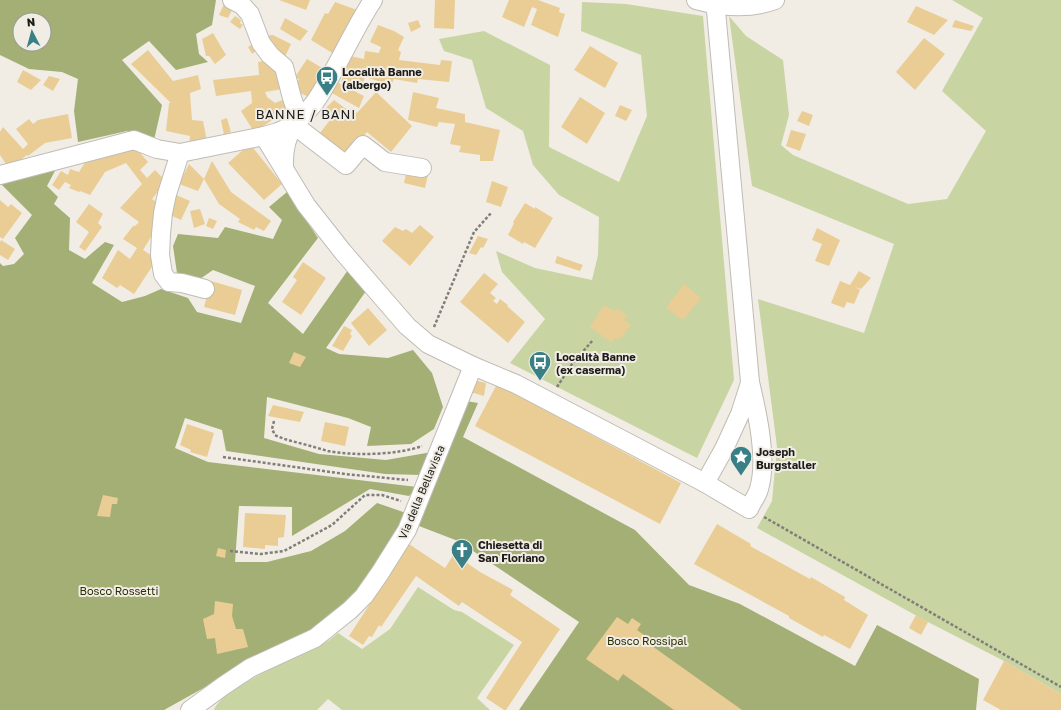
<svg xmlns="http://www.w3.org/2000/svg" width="1061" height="710" viewBox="0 0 1061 710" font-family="'Golos Text',sans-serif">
  <rect width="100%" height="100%" fill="#f1ede5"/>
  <g fill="#c9d4a3">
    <path d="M952,0h109v694l-57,-33 -76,-39 -171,-94 15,-27 5,-54 -19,-148 106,34 30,-89 -142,-58 -23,-170 17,20 37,24 6,55 -8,30 12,10 115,49 39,-5 39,-68 -44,-40 41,-73z"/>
    <path d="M582,2l44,2 77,12 31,364 -37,78 -187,-95 35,-44 -43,-47 -6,-21 39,17 57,12 6,-25 1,-38 -40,-22 -26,-30 -10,-34 -37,-23 -14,-48 -28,-9 -5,-12 45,-8 66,34 -1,82 70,35 28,-66 -6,-61 -60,-24z"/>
    <path d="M418,587l36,23 8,2 52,33 -37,53 13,12h-148l-14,-11 -11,11h-103c8,-23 88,-55 112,-68 4,-2 8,-6 12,-9l24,16 28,-20z"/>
  </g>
  <g fill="#a3af75" fill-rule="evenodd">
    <path d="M0,0h216l-4,25 -16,9 3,20 9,8 -32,8 -27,-29 -27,19 40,45 -8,35 -27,-9 -49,11 -4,-31 4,-32 -16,-7 -33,-3 -29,-14zM20,20h24v24h-24z"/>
    <path d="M56,169l-9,17 11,11 -4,7 16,14 -1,32 16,9 20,-17 9,3 -22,38 30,19 23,-6 16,-7 27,9 9,14 44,11 14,-37 -42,-16 -13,9 -23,-6 -4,-27 5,-12 40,4 7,-11 48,12 9,-19 -13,-13 18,-15 31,46 -50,65 35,31 45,-64 18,21 -40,57 13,6 49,4 25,-8 19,23 11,34 -9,22 -23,15 -44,2 4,-19 -23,-9 -81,-21 -3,41 55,16 67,6 46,-8 -11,23 -36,-1 -159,-23 -4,-21 -37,-12 -10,30 33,14 209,25 -8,9 -39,-7 -78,47v-29l-53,-1 -4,56h32l44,-11 34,-20 32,-28 32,11 -48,74 -39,41 -79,37 -79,44h-164v-447l3,3 11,-2 10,-10 -9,-16 17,-23 -32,-32z"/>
    <path d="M466,401l12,2 -15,34 172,93 54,55 51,19 115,62 22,-41 102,54 -3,31h-457l60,-88 -121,-81 -39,-15z"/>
  </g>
  <g fill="#eacd94">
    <path d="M279,0h31l-4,10z"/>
    <path d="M435,0h20l-1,29 -20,-1z"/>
    <path d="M509,0h29l22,8 -1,4 6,2 -7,23 -27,-12 6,-16 -5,-2 -8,20 -22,-10z"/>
    <path d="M335,2l22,8 -23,44 -23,-14 14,-27 3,1z"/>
    <path d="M224,4l9,4 -5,10 -9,-3z"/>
    <path d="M916,6l32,14 -14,15 -27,-13z"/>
    <path d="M235,16l6,4 -1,3 3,2 -3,4 -10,-7z"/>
    <path d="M285,18l23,13 -8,10 -20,-12z"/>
    <path d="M418,20l3,7 -10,5 -3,-9z"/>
    <path d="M955,20l19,6 -3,5 -19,-4z"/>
    <path d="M378,25l16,6 10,6 -6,13 3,2 -2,8 41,5 1,-5 11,1 -3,21 -31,-3 -1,4 -23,-4 -3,6 -26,-8 -3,9 -21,-4 9,-26 14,3 1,-8 14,2 2,-6 -11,-5z"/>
    <path d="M213,33l13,22 -11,9 -6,-8h-3l-4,-17z"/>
    <path d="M270,35h3l18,9 -7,15 -15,-10 3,-7 -5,-4z"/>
    <path d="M924,38l21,16 -30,36 -19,-18z"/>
    <path d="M256,42l4,6 -8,6 -4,-7z"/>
    <path d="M590,46l28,17 -13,25 -31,-18z"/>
    <path d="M148,50l25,31 25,-6 3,14 -11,4 2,27 11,1 4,20 -18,4 1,-9 -24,-5 3,-28h2l-40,-39z"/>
    <path d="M307,59l17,10 -15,28 -16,-7 6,-11 -4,-2z"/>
    <path d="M269,60l8,11 6,18 -18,3 2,5 8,6 10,-4 3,11 -34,22 -13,-21 11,-8 -1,-12 -35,5 -3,-16 46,-5 -1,-13z"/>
    <path d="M23,70l18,10 -10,10 -14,-8z"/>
    <path d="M49,76l11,3 -7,12 -10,-6z"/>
    <path d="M337,82l27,14 -5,12 -29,-16z"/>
    <path d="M376,92l36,34 -21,26 -24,-20 -23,28 -28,-22 18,-23 -8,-7 8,-8 15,11 3,-3 5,5z"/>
    <path d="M413,92l26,6 -3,10 29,6v8l35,8 -7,31h-13v-6l-21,-3 2,-6 -11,-2 5,-20 -16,-2 -2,5 -29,-7z"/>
    <path d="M580,97l25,16 -18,31 -26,-17z"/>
    <path d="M620,105l12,5 -6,11 -11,-5z"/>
    <path d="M802,111l11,4 -4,11 -12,-5z"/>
    <path d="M68,114l4,24 -27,5 -17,13 -1,-1 -13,10 -6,2 -8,-12v-23l3,-5 20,22 5,-5 -12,-15 13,-10 4,5 5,-4z"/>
    <path d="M227,118l4,14 -7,3 -3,-15z"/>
    <path d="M791,130l15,4 -6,17 -14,-5z"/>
    <path d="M250,144l32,40 -18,16 -36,-37z"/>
    <path d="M135,147l13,15 -8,8 7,8 8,-8 11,11 -14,18 9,6 -4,22 -14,23 14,9 -23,35 -14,-9 -3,3 -15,-10 16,-28 12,9 7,-11 -14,-9 10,-13h2l4,-4 -19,-14 22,-24 -16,-21 -21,9 -15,23 -10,-4 -1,1 -10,-4 2,-3 -6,-3 -6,8 -7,-5 9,-14 7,4 2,-6 9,3 9,-14z"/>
    <path d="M212,161l19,31 40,29 -7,10 -8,-4 -2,3 -16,-8 2,-3 -21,-15 -15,-25 -6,12 -19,-7 10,-20 15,15z"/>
    <path d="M407,169l21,6 -3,13 -21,-5z"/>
    <path d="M492,181l16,6 -7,20 -15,-5z"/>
    <path d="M174,194l16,7 -9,19 -15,-7z"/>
    <path d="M0,200l8,7 3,-3 11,9 -19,26 -3,-2z"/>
    <path d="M525,203l10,6v-2l18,11 -18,30 -11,-6 -1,2 -15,-9 6,-12 -1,-1z"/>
    <path d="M89,204l14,10 -5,9 4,4 -17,24 -6,-4 10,-15 -13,-10z"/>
    <path d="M200,209l5,15 -11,4 -4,-17z"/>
    <path d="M209,218l8,3 -4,8 -7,-3z"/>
    <path d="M420,225l14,12 -24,29 -28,-25 13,-14 8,4 3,-2 6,4z"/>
    <path d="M817,228l23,12 -11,26 -14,-5 7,-17 -10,-4z"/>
    <path d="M478,236l10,3 -5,9 -2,-1 -5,8 -7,-2z"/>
    <path d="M1,240l14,9 -7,11 -8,-5v-13z"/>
    <path d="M557,256l26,9 -3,6 -25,-8z"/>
    <path d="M303,262l23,16 -25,37 -19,-13 15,-22 -4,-3z"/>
    <path d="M859,271l12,7 -10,11 -6,-2 5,3 -6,14 -7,-2 -3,6 -13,-5 9,-22 10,4z"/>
    <path d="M484,273l14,11 -8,9 6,5 -3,3 4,3 3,-5 8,6 -1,1 18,16 -17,21 -48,-41z"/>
    <path d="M211,281l31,9 -7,25 -31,-8z"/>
    <path d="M684,284l17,14 -18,22 -17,-12z"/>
    <path d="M604,305l10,6 3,-3 10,8 -3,4 7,5 -10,13 -3,2 -3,-2 -4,4 -21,-15z"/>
    <path d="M368,308l19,22 -18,16 -18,-23z"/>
    <path d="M344,326l8,4 -2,4 2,2 -9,15 -11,-5z"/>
    <path d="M294,352l12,5 -6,10 -11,-4z"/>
    <path d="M474,380l12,3 -2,13 -14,-4z"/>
    <path d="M497,384l184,99 -21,41 -185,-98z"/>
    <path d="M273,405l31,7 -4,10 -32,-6z"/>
    <path d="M325,422l24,5 -4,19 -24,-5z"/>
    <path d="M187,424l27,9 -7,24 -17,-5 1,-2 -11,-5z"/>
    <path d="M103,495l15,3 -1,6h-5l-2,13 -13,-1z"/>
    <path d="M245,513l41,2 -2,22 -6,1v8l-13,-1v4l-22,-2z"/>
    <path d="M717,524l34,20 -1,2 60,33 1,-2 34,20 -1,3 24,15 -18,34 -26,-14 -1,2 -34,-19v-2l-95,-52z"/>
    <path d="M409,544l36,24 9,-14 26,18 33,18 -3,5 50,34 -54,81h-2l-18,-12 36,-56 -60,-40 -3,4 -43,-30 -35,51 -2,-2 -7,12 -3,-1 -6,9 -14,-9z"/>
    <path d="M218,548l8,2 -1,8 -9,-2z"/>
    <path d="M215,601l18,3 -1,12 4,13h7l5,18 -31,7 -2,-16 -8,1 -4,-20 11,-5z"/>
    <path d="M916,615l12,7 -7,13 -12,-7z"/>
    <path d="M617,617l11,7 4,-6 9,6 -4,6 11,8 -3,3 97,69h-68l-51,-36 -5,7 -32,-22z"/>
    <path d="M1004,661l57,33v16h-60l-18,-10z"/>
  </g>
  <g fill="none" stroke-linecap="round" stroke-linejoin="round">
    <g stroke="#bfbcb5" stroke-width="20">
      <g id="minor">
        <path d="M232,0l10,5 8,9 11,29 9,12 14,12 8,31 7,20"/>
        <path d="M696,0c26,7 53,10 79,0"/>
        <path d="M294,125l52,40 17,-20 22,17 37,6"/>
        <path d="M264,136l42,69 37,47 64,74 21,18 45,22 43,18 189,99 44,26c3,-7 8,-13 10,-20 9,-30 -2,-77 -9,-107l-35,-382"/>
        <path d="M180,153l-13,41 -4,19 -2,21 -1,21 3,19 6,8 13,1 23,6"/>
        <path d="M284,168c0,-11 0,-22 5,-33 6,-15 20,-23 28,-36 21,-32 35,-67 56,-99"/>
        <path d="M0,175l134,-35 23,9 23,4 84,-17 14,-4 16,-7"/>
        <path d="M705,483l19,-34 16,-35 10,-31"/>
        <path d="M190,710l33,-24 27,-18 65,-30 35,-28 14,-14 16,-23 27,-43 66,-164"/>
      </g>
    </g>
    <g stroke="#817e79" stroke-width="2.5" stroke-dasharray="3 2" stroke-linecap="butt">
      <path d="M434,327l40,-95 18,-20"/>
      <path d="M557,387l15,-23 21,-24"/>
      <path d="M274,421l-2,8 3,6c10,5 21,7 32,10 7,2 14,4 21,6 27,5 69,4 94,-5"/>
      <path d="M223,457l122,17 63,6"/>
      <path d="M764,517l297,170"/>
      <path d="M230,551l31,3 23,-3 48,-26 33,-30h17l19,6"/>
    </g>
    <use href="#minor" stroke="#fff" stroke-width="18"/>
  </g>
  <defs>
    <g id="bus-pin" transform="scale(1.15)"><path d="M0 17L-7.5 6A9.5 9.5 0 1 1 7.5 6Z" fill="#388086" stroke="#f1ede5"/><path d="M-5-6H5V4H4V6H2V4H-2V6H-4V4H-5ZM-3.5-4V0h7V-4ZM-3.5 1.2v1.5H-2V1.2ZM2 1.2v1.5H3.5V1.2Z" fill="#fff"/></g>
    <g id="sight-pin" transform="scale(1.15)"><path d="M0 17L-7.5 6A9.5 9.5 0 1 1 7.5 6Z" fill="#388086" stroke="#f1ede5"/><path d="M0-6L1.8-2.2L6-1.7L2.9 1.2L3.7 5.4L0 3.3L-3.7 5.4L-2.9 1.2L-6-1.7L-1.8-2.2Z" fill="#fff"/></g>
    <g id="church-pin" transform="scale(1.15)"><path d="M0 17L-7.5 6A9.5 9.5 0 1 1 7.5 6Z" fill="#388086" stroke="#f1ede5"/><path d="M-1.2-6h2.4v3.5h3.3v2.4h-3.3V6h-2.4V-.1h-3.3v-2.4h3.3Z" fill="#fff"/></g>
  </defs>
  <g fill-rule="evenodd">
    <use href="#bus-pin" x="327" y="77"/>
    <use href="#bus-pin" x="540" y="362"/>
    <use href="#sight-pin" x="741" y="457"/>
    <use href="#church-pin" x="462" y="550"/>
  </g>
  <g text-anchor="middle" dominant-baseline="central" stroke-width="4" stroke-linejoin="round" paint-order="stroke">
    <g font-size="11" font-weight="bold" fill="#1c1b18" stroke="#f1ede5" text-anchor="start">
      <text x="342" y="71">Località Banne<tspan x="342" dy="13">(albergo)</tspan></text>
      <text x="556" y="356">Località Banne<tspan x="556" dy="13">(ex caserma)</tspan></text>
      <text x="756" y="451">Joseph<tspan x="756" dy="13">Burgstaller</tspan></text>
      <text x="478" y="544">Chiesetta di<tspan x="478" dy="13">San Floriano</tspan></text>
    </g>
    <g font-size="11" fill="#1c1b18" stroke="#f1ede5">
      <text transform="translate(421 492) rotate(-67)">Via della Bellavista</text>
    </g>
    <g font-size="11" fill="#282f01" stroke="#f1ede5">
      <text x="119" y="590">Bosco Rossetti</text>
      <text x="647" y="640">Bosco Rossipal</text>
    </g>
    <g font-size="13" letter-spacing="1" fill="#1c1b18" stroke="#f1ede5">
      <text x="306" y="114">BANNE / BANI</text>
    </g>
  </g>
  <g transform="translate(32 32) rotate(354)"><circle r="19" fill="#f1ede5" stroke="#9c9993"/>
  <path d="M0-3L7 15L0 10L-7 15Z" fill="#388086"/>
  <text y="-6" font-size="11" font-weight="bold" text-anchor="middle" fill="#1c1b18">N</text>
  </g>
</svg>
